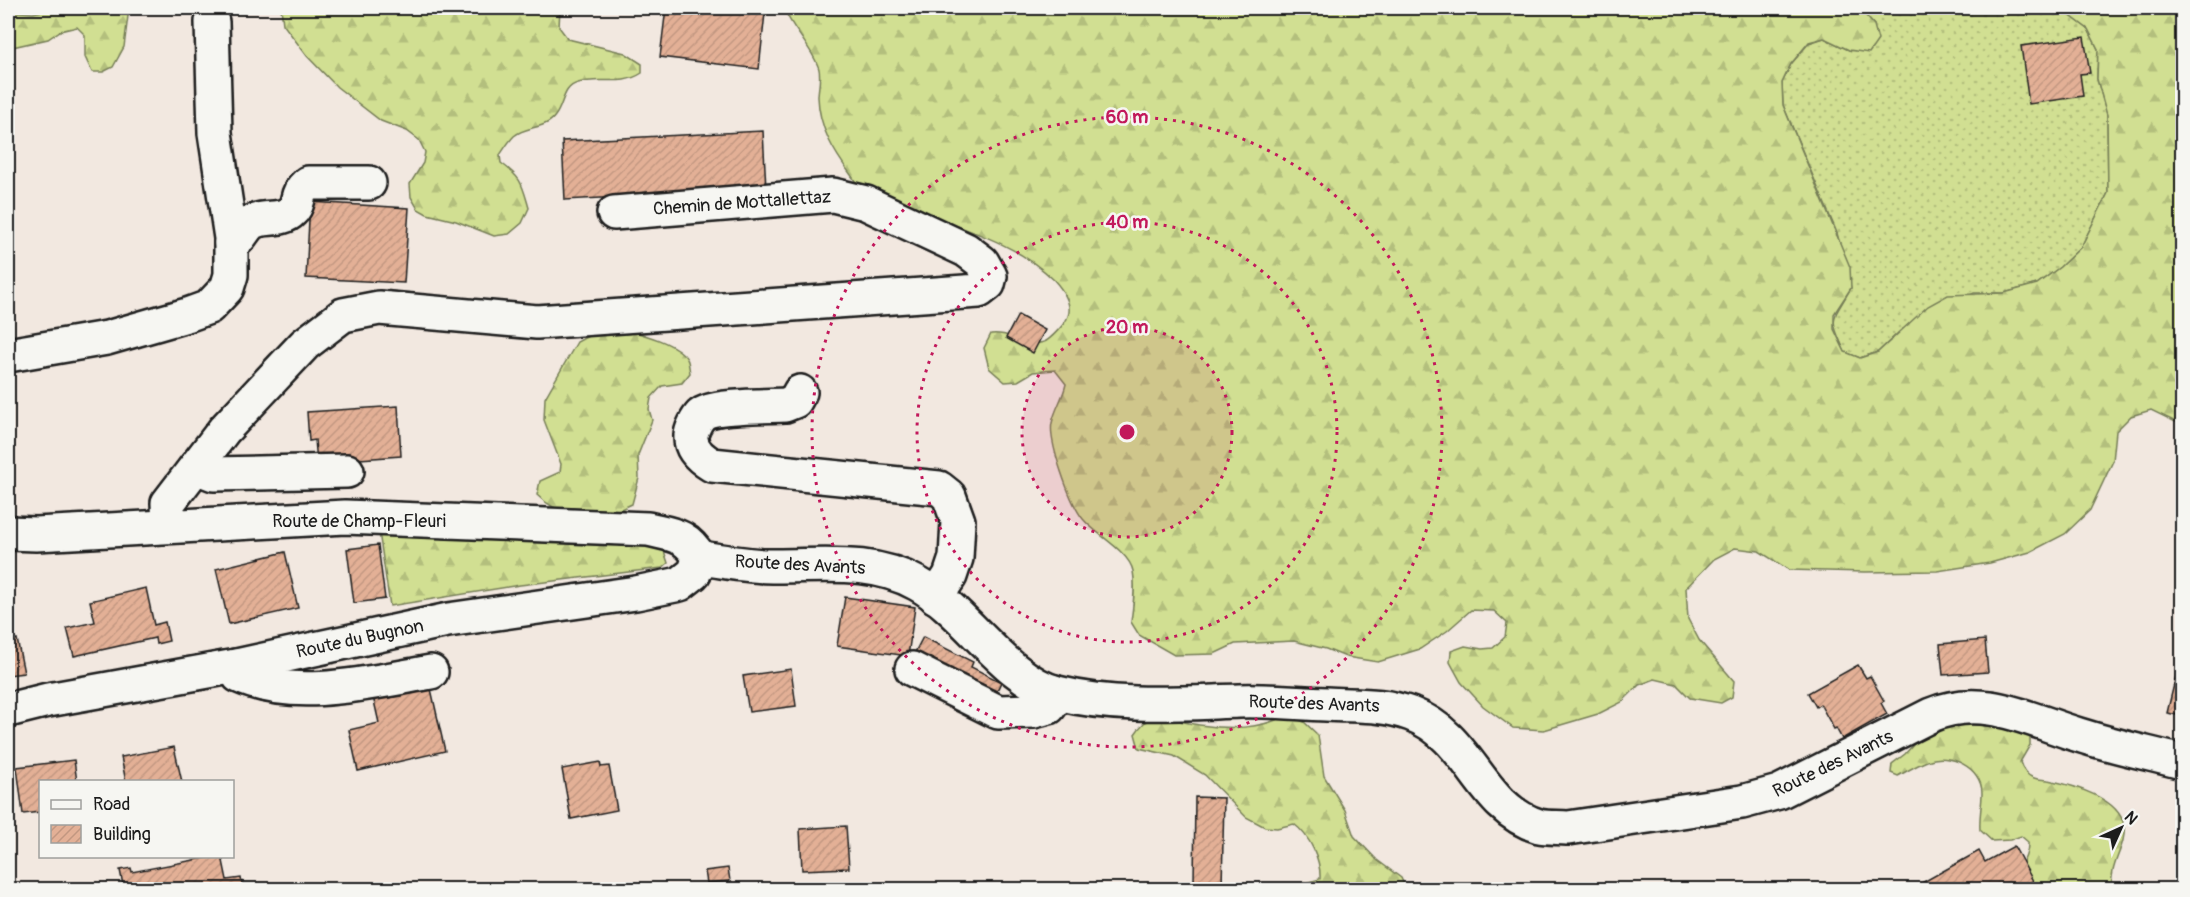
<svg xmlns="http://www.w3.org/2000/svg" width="2190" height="897" viewBox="0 0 2190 897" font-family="Pangolin,sans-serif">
  <defs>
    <pattern id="grass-dots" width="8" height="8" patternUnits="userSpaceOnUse" patternTransform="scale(1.5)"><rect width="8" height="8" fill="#d1df92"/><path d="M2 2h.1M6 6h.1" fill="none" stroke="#b3bf7d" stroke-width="1.8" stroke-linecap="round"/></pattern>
    <pattern id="forest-firs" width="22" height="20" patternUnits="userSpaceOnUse" patternTransform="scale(1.5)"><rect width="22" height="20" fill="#d1df92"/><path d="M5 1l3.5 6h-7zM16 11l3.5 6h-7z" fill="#b3bf7d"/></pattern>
    <pattern id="building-hatch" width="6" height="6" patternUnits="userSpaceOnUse" patternTransform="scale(1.5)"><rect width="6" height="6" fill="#e3b096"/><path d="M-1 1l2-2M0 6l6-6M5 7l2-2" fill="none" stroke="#c29781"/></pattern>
  </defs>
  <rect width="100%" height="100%" fill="#f2e8e0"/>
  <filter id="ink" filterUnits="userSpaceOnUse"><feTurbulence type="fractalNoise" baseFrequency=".0167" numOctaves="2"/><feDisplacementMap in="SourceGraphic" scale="12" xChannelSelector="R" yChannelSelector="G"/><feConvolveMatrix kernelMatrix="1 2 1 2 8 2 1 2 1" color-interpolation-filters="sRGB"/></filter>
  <g filter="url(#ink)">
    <path fill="url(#grass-dots)" stroke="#767e57" stroke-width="1.5" d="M1859,8h201l28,21 10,20 -1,30 10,35 1,79 -27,54 -21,20 -23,17 -33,9h-30l-73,37 -23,22 -18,6 -15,-6c-17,-36 -13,-31 6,-64l-14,-55 -54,-128 -1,-22 9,-19 18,-21 15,-5 25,12 25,-25z"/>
    <g fill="url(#forest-firs)" stroke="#767e57" stroke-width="1.5">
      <path d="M57,8h72l-5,39 -11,20 -10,5h-11l-7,-15v-22l-8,-8 -17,4 -12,8 -40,9v-37l25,2z"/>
      <path d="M281,8h279l-1,19 9,12 57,14 17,11v9c-21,14 -41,3 -64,10 -16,4 -14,22 -23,33 -9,13 -29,10 -41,20 -5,5 -10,13 -14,19l1,8c21,15 21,21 28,45l-7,15 -13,11 -15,2 -38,-15 -29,-7 -9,-5 -7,-12 -1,-13 13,-21 2,-11 -6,-12 -12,-9 -26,-10 -44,-34 -30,-31 -24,-32z"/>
      <path d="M784,8h1075l15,17 4,15 -9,13 -20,-3 -25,-12 -15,4 -18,22 -9,19 1,22 67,162 1,21 -17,26v15l11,23 15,6 18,-6 50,-46 20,-11 56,-2 33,-9 23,-17 21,-20 27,-54 -1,-78 -10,-36 1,-30 -10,-20 -28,-21h122v417l-31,-15 -20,6 -15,15 -3,30 -23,49 -25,24 -35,18 -40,11 -53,8 -72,1 -76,-2 -30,-19 -24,-3 -21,11 -28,29 2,31 11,21 35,41 -2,16 -11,6 -31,-5 -14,-14 -21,-5 -16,6 -17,17 -24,12 -54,16 -31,-2 -30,-22 -22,-24 -11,-20 1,-11 14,-5 17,3 11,-1 12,-11 2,-14 -13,-12 -23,-1 -24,21 -27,18 -42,13 -32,-5 -20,-8 -32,-8 -59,3 -21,10 -40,1 -35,-20 -8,-13c2,-16 5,-35 2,-51 -4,-20 -37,-36 -50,-52 -13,-16 -35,-78 -31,-96 3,-14 11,-25 14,-39l-11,-14 -22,2 -15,9 -13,1 -16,-14 -5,-20 7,-14c18,-3 34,14 53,8 6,-2 22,-19 24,-26 5,-13 -6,-27 -14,-36 -43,-42 -100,-53 -154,-75 -11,-4 -28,-8 -38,-15 -4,-3 -7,-10 -11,-15 -17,-23 -32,-47 -33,-78 0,-9 4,-22 0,-31 -8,-21 -27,-38 -34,-58z"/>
      <path d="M617,327c18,5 60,15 70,32 2,3 2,10 3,14l-8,10 -20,3 -11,12 -2,11 3,11 -14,35 1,23 -7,26c-31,16 -69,16 -95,-9l3,-14 20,-9 1,-8 -17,-44 1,-22 32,-56 24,-13z"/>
      <path d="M378,525l277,17 8,6 5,15 -6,5 -142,17 -130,21z"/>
      <path d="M1286,715l18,7 14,13 6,41 21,34 9,26 23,24 24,18 5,11h-124l38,-10c1,-19 -10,-43 -26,-55l-17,4 -12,-1 -19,-10 -41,-42 -31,-19 -35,-8 -4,-14c2,-3 6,-8 9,-11 15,-10 39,0 55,2 30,4 61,5 87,-10z"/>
      <path d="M2005,721l19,9 6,6v9l-10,17c2,7 7,14 14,16 5,2 10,1 14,2 24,5 72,18 76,46 2,16 -8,30 -11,45 -1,6 -2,12 -2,18h-101c4,-20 19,-27 18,-47l-7,-6 -11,4 -18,1 -12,-11c-1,-15 2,-24 2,-37 0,-26 -33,-41 -55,-32 -10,4 -20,10 -29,15l-7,-3 1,-9 13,-10 20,-22 26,-9 36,3z"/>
    </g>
    <g fill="url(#building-hatch)" stroke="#1c1c1c" stroke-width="1.5">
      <path d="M666,8h57l42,5 -6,56 -99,-12z"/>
      <path d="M2084,37l6,36 -10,1 3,22 -54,8 -8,-58z"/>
      <path d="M763,131l3,58 -201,11 -3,-59z"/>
      <path d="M310,202l99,6 -5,75 -98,-5z"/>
      <path d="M1018,315l27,15 -12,23 -27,-15z"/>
      <path d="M398,406l3,50 -84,6 -2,-22 -6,1 -2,-29z"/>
      <path d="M378,545l7,54 -31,4 -7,-54z"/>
      <path d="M285,552l13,56 -69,16 -13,-55z"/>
      <path d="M146,588l8,37 11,-3 4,19 -13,3 -1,-6 -81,18 -7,-28 28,-6 -5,-21z"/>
      <path d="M845,597l70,10 -7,49 -71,-10z"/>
      <path d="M923,637l50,25 -2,5 30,15 -8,17 -81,-41z"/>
      <path d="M17,639l7,34 -16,2v-34z"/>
      <path d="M1985,640l3,32 -45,3 -3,-31z"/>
      <path d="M1858,665l8,13 4,-2 14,25 -3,2 6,11 -45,25 -6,-11 -2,1 -14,-25 -4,3 -8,-14z"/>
      <path d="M791,669l5,37 -47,6 -6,-36z"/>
      <path d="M2177,672l5,2v42l-15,-3z"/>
      <path d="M429,680l16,71 -87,20 -9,-41 30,-7 -7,-31z"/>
      <path d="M174,747l8,35h-56l-5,-25z"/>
      <path d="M74,760l3,22h-37v30l-17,2 -6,-47z"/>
      <path d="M600,762l1,5 8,-1 8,44 -46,9 -9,-50z"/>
      <path d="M1195,797l29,1 -2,87 -28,-1z"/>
      <path d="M846,826l3,42 -47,2 -2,-41z"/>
      <path d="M2014,846l19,35 -17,9h-107l70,-39 6,11z"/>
      <path d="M215,856h7l5,24 14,-2 2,12h-119l-4,-20 11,-2 1,4z"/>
      <path d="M728,868l2,13 -23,2 -2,-12z"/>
    </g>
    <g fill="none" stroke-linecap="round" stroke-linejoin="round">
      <g stroke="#1c1c1c" stroke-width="38">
        <g id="minor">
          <path d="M231,243c10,-3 12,-14 20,-20 12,-8 31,-1 41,-12 9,-8 2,-17 16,-28h61"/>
          <path d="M8,355l99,-17 80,-23 22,-8 18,-19 4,-13v-37l-16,-105 -3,-111"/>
          <path d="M800,392l-5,9 -10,4c-16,1 -73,0 -84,10 -4,4 -10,15 -10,21 -1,14 11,23 21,29l227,23 10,8 9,25 -2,37 -6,18 -14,21"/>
          <path d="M196,467l18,7 133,-3"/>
          <path d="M169,525l-1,-22 56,-73 81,-86 38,-29 36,-7 158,14 442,-31 9,-7 2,-8 -8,-14 -16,-12 -100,-47 -33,-8 -219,18"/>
          <path d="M8,533l28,1 309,-17 303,12c25,6 38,5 52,29"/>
          <path d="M700,558c25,3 51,9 76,8 49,0 97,-7 142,18 47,26 88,96 139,109 61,15 121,10 182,8 29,-1 58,2 87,3 31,2 55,-1 85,10 61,23 68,94 128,112 9,2 20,1 29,2l174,-26 37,-10 152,-77c52,-22 98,5 148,20 34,11 69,18 103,27"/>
          <path d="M236,666l3,10c56,26 134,6 192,-4"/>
          <path d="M912,669l86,43 36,-1 15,-4 3,-4 2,-11"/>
          <path d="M8,710l40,-10 188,-34 212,-46 188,-27 44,-9 14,-11 6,-15"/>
        </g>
      </g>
      <use href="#minor" stroke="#f6f6f2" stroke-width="33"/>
    </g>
  </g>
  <circle cx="1127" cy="432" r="105" fill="#c2185b" fill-opacity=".12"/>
  <g fill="none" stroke="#c2185b" stroke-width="3" stroke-dasharray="3 6">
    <circle cx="1127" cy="432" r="105"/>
    <circle cx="1127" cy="432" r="210"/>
    <circle cx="1127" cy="432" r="315"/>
  </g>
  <g text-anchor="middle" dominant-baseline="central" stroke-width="5" stroke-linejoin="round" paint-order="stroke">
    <g font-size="18" fill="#1c1c1c" stroke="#f6f6f2">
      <text transform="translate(742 203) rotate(-4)">Chemin de Mottallettaz</text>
      <text x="359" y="521">Route de Champ-Fleuri</text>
      <text transform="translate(800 565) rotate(3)">Route des Avants</text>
      <text transform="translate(360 639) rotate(-12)">Route du Bugnon</text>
      <text transform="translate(1314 704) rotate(2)">Route des Avants</text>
      <text transform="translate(1833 764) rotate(-26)">Route des Avants</text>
    </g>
  </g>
  <circle cx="1127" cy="432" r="9" fill="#c2185b" stroke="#f6f6f2" stroke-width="3"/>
  <g font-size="18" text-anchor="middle" font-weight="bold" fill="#c2185b" stroke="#f6f6f2" stroke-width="5" stroke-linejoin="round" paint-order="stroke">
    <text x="1127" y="123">60 m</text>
    <text x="1127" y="228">40 m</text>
    <text x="1127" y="333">20 m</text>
  </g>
  <rect width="2190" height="897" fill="none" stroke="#f6f6f2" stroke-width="30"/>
  <rect x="15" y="15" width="2160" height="867" fill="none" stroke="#1c1c1c" stroke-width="2" filter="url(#ink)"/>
  <rect x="39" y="780" width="195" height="78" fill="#f6f6f2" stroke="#9f9f9c" stroke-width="1.5"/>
  <rect x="51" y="800" width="30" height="9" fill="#f6f6f2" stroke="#9f9f9c" stroke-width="1.5"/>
  <text x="93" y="810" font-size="18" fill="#1c1c1c">Road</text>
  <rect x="51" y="825" width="30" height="18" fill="url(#building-hatch)" stroke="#9f9f9c" stroke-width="1.5"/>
  <text x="93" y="840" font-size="18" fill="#1c1c1c">Building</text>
  <g transform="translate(2121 828) rotate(45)" stroke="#f6f6f2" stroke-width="4.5" paint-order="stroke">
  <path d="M0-4.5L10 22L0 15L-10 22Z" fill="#1c1c1c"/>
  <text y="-9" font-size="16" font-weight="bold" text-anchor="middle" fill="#1c1c1c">N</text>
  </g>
</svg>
